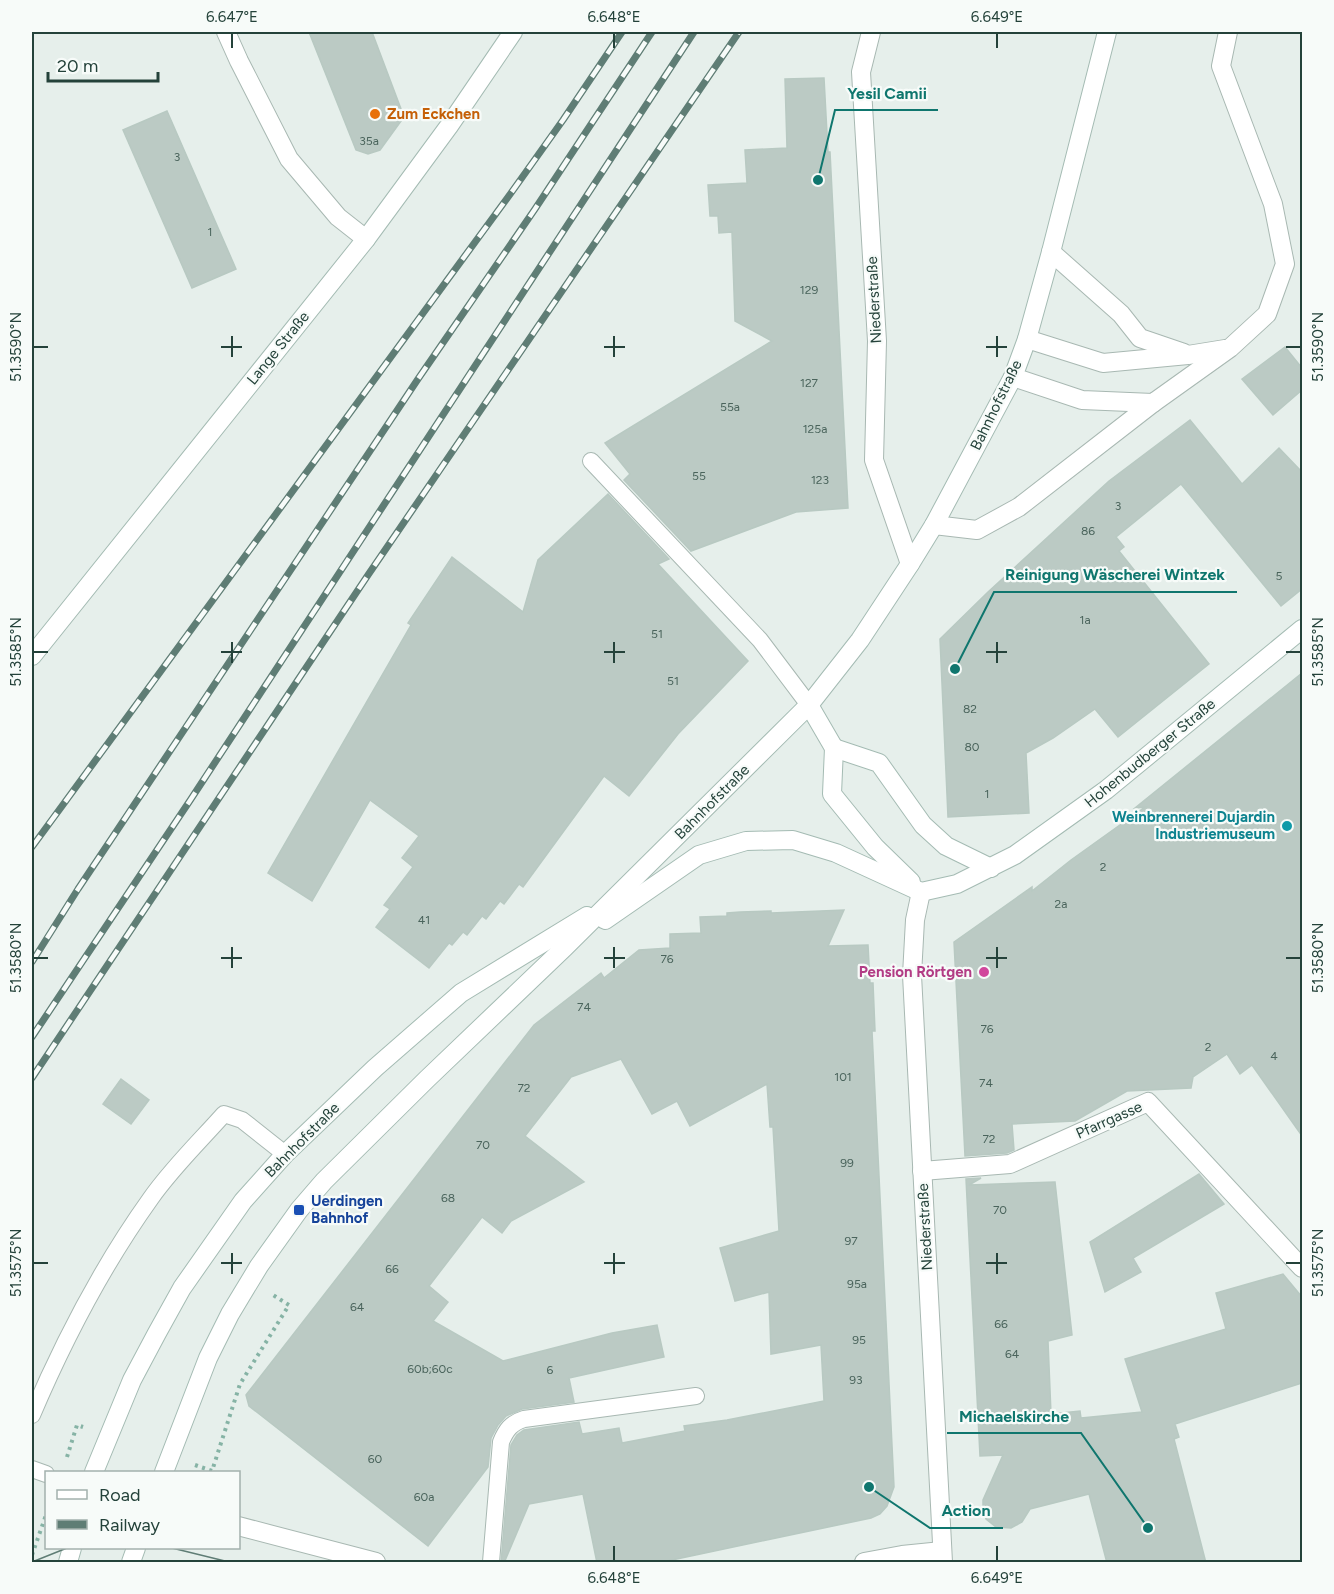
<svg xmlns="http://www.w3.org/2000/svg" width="1334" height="1594" viewBox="0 0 1334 1594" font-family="Figtree,sans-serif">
  <rect width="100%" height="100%" fill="#e6efeb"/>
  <g fill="#bbcac4" stroke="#b8c9c2" stroke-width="1.5">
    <path d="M309,32h63l32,85 -24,33 -12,4 -12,-4z"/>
    <path d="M824,78l4,74h2l18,356 -52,4 -105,39 -67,-71 6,-6 -25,-31 167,-102 -37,-20 -3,-89 -13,1 -1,-17h-8l-2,-31 39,-2 -2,-33 42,-2 -2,-69z"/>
    <path d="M167,111l69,158 -44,19 -69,-158z"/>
    <path d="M1285,347l17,21v22l-29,25 -31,-36z"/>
    <path d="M1190,420l52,64 37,-36 23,24v117l-21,17 -100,-122 -65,53 8,10 -5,4 90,113 -91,73 -23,-28 -42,29 -27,15 3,60 -81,4 -8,-178 48,-47 121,-111z"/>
    <path d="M608,494l61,65 -11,5 90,97 -70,73 -49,62 -25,-20 -81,111 -4,-3 -15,20 -4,-3 -14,18 -4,-3 -15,19 -4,-3 -11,13 -3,-2 -20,25 -53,-41 14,-18 -6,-4 29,-38 -11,-9 17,-22 -49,-36 -58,101 -44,-28 143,-248 -3,-2 44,-66 71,55 15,-52z"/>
    <path d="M1302,673v463l-50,-71 -12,9 -13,-20 -34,23 -2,11 -64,3 -52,30 -63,3 2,26 -7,3 -42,3 -11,-214 78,-55v4l39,-31 74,-53 -10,1z"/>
    <path d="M844,910l-16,36 40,-1 2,38h3l2,48h-3l22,456 -7,19 -7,8 -9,4 -213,45h-61l-14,-69 -54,10 -25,59h-3l10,-118 6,-10 7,-5 55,-8 3,12 37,-6 3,15 63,-12 -1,-5 43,-6 97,-19 -3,-56 -50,9 -2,-62 -34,9 -15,-53 59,-17 -6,-104h-3l-3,-43 -77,42 -13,-25 -25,13 -31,-55 -50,18 -46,59 59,46 -73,39 -9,12 -20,-16 -53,69 19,16 -15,19 70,40 109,-28 45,-8 7,32 -95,21 5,24 -52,7 -16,7 -8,9 -7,13 -3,29 -60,79 -179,-140 -3,-11 288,-370 67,-52 3,5 35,-28 31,-2v-14l31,-1 -1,-16 27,-1v-3l13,-1 31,-1v2z"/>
    <path d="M121,1079l28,21 -18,24 -28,-20z"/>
    <path d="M1199,1174l25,30 -91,54 8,14 -36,20 -15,-50z"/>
    <path d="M981,1178l-12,7 86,-3 17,153 -24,6 3,73 29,-3 1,7 61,-6 -17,-53 101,-30 -10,-36 67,-19 19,23v86l-127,41 4,13 -5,2 32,124h-99l-18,-69 -59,15 -8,13 -11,6 -15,-1 -10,-8 -3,-8v-11l20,-45 -23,1 -14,-277z"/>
  </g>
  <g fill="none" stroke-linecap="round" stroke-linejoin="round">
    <g stroke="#a8b8b2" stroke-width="18">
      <g id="lane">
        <path d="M591,461l169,179 49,65"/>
        <path d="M32,1415c32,-75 71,-150 119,-217 21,-30 49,-57 73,-84l18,6 43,34"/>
        <path d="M32,1469l14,5"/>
        <path d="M491,1562l10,-120c5,-12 10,-19 23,-23l172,-23"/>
      </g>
    </g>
    <g stroke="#a8b8b2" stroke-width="20">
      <g id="street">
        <path d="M226,32l13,29 50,98 49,58 28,22"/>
        <path d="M871,32l-10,40 16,269 -3,119 36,104"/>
        <path d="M1051,252l70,62 19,24 44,15"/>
        <path d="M1027,339l76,24 85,-8 37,-6"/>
        <path d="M1013,377l69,23 71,3 77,-55 37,-34 18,-50 -12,-60 -52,-138 7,-34"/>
        <path d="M934,525l43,5 42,-23 134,-104"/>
        <path d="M921,892l-6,28 -3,55 31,587"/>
        <path d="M922,1171l88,-7 138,-62 154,166"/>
        <path d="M238,1526l138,36"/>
        <path d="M864,1562l38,-7 40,-4"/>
      </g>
    </g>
    <g stroke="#a4bbb3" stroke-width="20">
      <g id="secondary">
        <path d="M32,656l334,-417 83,-113 64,-94"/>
        <path d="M809,705l25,43 -2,46 43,53 36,35"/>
        <path d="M834,748l45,15 44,62 23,21 45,22"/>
        <path d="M605,920l94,-65 47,-14 47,-1 43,13 85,39 36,-8 58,-29 91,-65 196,-161"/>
        <path d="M94,1472l38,-92 25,-47 25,-45 61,-87 42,-47 90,-86 86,-75 126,-77"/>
        <path d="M164,1472l44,-114 22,-44 29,-48 40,-56 25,-29 103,-102 137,-131 245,-243 51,-65 50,-76 24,-39 79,-148 14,-38 24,-87 56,-220"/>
        <path d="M68,1562l4,-14"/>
        <path d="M131,1562l5,-14"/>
      </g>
    </g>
    <g stroke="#86b3a5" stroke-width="4" stroke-dasharray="3 4.5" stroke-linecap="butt">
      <path d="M67,1457l10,-32 6,2"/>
      <path d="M195,1465l17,6 28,-87 49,-79 -16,-10"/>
      <path d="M32,1555l14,-40"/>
    </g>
    <use href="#lane" stroke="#fff" stroke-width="16"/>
    <use href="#street" stroke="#fff" stroke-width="18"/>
    <use href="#secondary" stroke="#fff" stroke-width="18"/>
    <g stroke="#5f7d75" stroke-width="1.5">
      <path d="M172,1548l57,14"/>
      <path d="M32,1562l35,-14"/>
    </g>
    <g stroke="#5f7d75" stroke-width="7">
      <g id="rail">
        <path d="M32,847l479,-654 52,-73 59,-88"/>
        <path d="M32,962l46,-73 340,-510 117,-170 117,-177"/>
        <path d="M32,1037l159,-238 503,-767"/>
        <path d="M32,1078l336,-503 371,-543"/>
      </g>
    </g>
    <use href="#rail" stroke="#f7fbf9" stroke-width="4.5" stroke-dasharray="14" stroke-linecap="butt"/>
  </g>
  <path fill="none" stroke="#24423a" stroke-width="2" d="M232,33v15M614,33v15M997,33v15M232,336v21M614,336v21M997,336v21M33,347h15M221,347h21M604,347h21M986,347h21M1286,347h15M232,642v21M614,642v21M997,642v21M33,652h15M221,652h21M604,652h21M986,652h21M1286,652h15M232,947v21M614,947v21M997,947v21M33,958h15M221,958h21M604,958h21M986,958h21M1286,958h15M232,1253v21M614,1253v21M997,1253v21M33,1263h15M221,1263h21M604,1263h21M986,1263h21M1286,1263h15M614,1546v15M997,1546v15"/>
  <circle fill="#e8710a" stroke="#f7fbf9" stroke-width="2" cx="375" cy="114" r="6"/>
  <circle fill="#0f9aa8" stroke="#f7fbf9" stroke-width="2" cx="1287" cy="826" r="6"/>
  <circle fill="#d1479c" stroke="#f7fbf9" stroke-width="2" cx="984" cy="972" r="6"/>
  <rect fill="#1a4fb4" stroke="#f7fbf9" stroke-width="2" x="293" y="1204" width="12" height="12" rx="3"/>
  <g text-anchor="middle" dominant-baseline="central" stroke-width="4.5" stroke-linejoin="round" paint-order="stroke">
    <g font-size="12" fill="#4a645c">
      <text x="369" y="141">35a</text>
      <text x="177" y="157">3</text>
      <text x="210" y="232">1</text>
      <text x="809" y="290">129</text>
      <text x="809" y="383">127</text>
      <text x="730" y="407">55a</text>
      <text x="815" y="429">125a</text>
      <text x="699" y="476">55</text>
      <text x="820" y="480">123</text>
      <text x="1118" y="506">3</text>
      <text x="1088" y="531">86</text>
      <text x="1279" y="576">5</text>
      <text x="1085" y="620">1a</text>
      <text x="657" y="634">51</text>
      <text x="673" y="681">51</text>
      <text x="970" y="709">82</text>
      <text x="972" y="747">80</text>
      <text x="987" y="794">1</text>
      <text x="1103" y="867">2</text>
      <text x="1061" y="904">2a</text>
      <text x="424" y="920">41</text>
      <text x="667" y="959">76</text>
      <text x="584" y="1007">74</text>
      <text x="987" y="1029">76</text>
      <text x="1208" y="1047">2</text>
      <text x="1274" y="1056">4</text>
      <text x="843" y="1077">101</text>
      <text x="986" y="1083">74</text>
      <text x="524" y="1088">72</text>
      <text x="989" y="1139">72</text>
      <text x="483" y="1145">70</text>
      <text x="847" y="1163">99</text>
      <text x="448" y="1198">68</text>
      <text x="1000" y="1210">70</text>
      <text x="851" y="1241">97</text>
      <text x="392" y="1269">66</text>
      <text x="857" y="1284">95a</text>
      <text x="357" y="1307">64</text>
      <text x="1001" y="1324">66</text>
      <text x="859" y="1340">95</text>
      <text x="1012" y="1354">64</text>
      <text x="430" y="1369">60b;60c</text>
      <text x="550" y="1370">6</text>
      <text x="856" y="1380">93</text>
      <text x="375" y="1459">60</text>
      <text x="424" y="1497">60a</text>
    </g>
    <g font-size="15" font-weight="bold" fill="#c56008" stroke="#f7fbf9" text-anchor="start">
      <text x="387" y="114">Zum Eckchen</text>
    </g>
    <g font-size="15" fill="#24423a" stroke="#f7fbf9">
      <text transform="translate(874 300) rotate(-93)">Niederstraße</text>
      <text transform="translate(278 348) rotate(-51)">Lange Straße</text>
      <text transform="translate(996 405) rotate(-64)">Bahnhofstraße</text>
      <text transform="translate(1150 753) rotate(-39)">Hohenbudberger Straße</text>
      <text transform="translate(712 802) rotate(-45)">Bahnhofstraße</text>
      <text transform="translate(1109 1120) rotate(-24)">Pfarrgasse</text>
      <text transform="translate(302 1140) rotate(-45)">Bahnhofstraße</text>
      <text transform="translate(925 1227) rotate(-93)">Niederstraße</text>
    </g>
    <g font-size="15" font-weight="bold" fill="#0d838f" stroke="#f7fbf9" text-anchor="end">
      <text x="1275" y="817">Weinbrennerei Dujardin<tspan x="1275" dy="17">Industriemuseum</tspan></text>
    </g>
    <g font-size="15" font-weight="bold" fill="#b23c85" stroke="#f7fbf9" text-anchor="end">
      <text x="972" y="972">Pension Rörtgen</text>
    </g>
    <g font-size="15" font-weight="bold" fill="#164399" stroke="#f7fbf9" text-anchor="start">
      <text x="311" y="1201">Uerdingen<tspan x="311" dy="17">Bahnhof</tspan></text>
    </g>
  </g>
  <path fill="none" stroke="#0f766e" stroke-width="2" d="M818 180L835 110H938M955 669L994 592H1237M1148 1528L1081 1433H947M869 1487L930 1528H1003"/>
  <g fill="#0f766e" stroke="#f7fbf9" stroke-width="2">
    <circle cx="818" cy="180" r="6"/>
    <circle cx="955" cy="669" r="6"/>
    <circle cx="1148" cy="1528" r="6"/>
    <circle cx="869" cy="1487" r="6"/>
  </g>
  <g font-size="16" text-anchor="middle" font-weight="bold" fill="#0f766e" stroke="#f7fbf9" stroke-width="4.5" stroke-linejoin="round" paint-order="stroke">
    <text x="887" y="99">Yesil Camii</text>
    <text x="1115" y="580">Reinigung Wäscherei Wintzek</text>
    <text x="1014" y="1422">Michaelskirche</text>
    <text x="966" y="1516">Action</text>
  </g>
  <rect width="1334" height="1594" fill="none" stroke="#f7fbf9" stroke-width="66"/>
  <rect x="45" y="1471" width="195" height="78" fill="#f7fbf9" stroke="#a3b1ad" stroke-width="1.5"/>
  <rect x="57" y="1490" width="30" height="9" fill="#ffffff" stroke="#a3b1ad" stroke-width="1.5"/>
  <text x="99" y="1501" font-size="18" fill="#24423a">Road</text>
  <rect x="57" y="1520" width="30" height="9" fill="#5f7d75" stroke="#a3b1ad" stroke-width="1.5"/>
  <text x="99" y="1531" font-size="18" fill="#24423a">Railway</text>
  <path d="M48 72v9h110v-9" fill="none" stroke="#24423a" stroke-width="3"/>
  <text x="57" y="72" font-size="18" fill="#24423a" stroke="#f7fbf9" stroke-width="4.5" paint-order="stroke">20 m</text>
  <rect x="33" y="33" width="1268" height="1528" fill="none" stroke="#24423a" stroke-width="2"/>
  <g font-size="15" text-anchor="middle" fill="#24423a">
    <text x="232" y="22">6.647°E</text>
    <text x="614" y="22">6.648°E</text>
    <text x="997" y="22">6.649°E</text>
    <text transform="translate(16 347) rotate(-90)" y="5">51.3590°N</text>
    <text transform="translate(1318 347) rotate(-90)" y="5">51.3590°N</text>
    <text transform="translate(16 652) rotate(-90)" y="5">51.3585°N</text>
    <text transform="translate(1318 652) rotate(-90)" y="5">51.3585°N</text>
    <text transform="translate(16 958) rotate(-90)" y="5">51.3580°N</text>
    <text transform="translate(1318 958) rotate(-90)" y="5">51.3580°N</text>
    <text transform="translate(16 1263) rotate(-90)" y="5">51.3575°N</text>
    <text transform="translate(1318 1263) rotate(-90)" y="5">51.3575°N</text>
    <text x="614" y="1583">6.648°E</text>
    <text x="997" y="1583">6.649°E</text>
  </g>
</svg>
